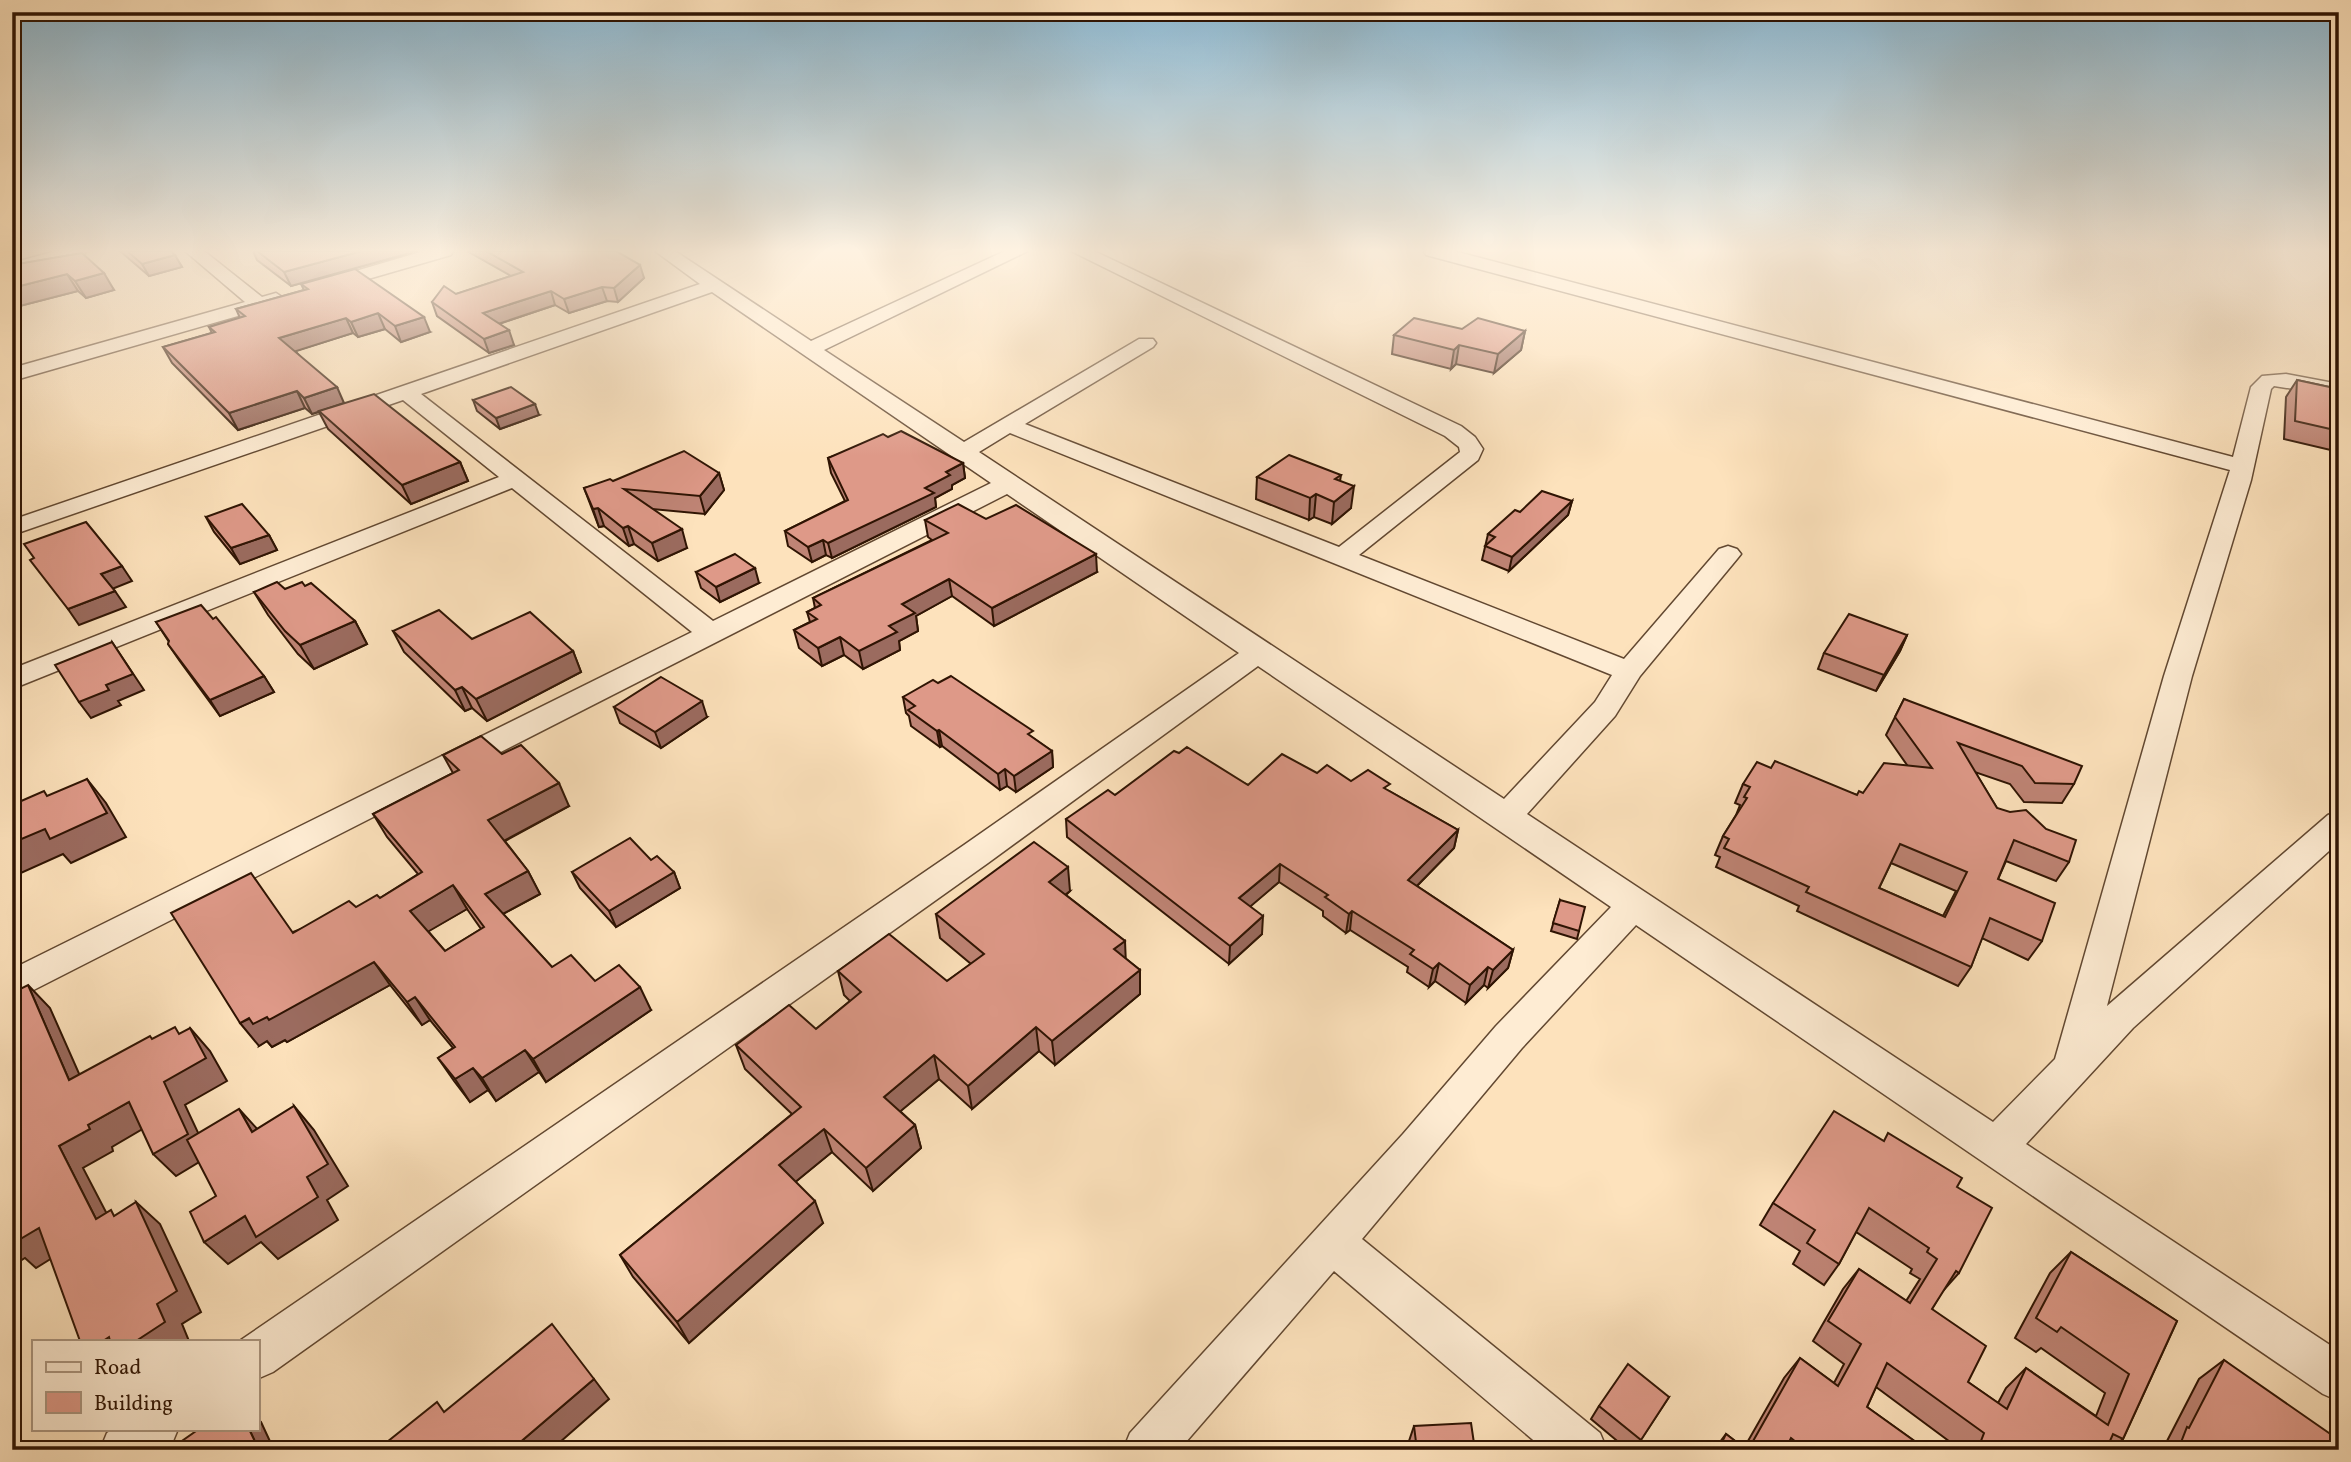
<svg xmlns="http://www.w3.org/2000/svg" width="2351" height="1462" viewBox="0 0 2351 1462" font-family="Vollkorn,serif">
  <rect width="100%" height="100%" fill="#fde2bc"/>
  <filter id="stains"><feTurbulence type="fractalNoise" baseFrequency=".00286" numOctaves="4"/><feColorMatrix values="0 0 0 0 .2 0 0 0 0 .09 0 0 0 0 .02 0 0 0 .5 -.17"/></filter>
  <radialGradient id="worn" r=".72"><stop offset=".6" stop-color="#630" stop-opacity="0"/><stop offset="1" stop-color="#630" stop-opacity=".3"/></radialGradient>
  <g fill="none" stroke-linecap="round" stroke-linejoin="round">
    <g stroke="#624831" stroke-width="3">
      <g id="minor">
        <path d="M56,251h30l-2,4 -72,18v-10z"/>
        <path d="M185,251h19l58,46 14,-4 9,6 -2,4 -271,78v-13l233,-66z"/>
        <path d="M424,251h29l-2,4 -121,35h-12l-3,-4 3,-4z"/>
        <path d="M655,251h20l136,90 194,-90h23l-204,99 140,92 175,-103h14l3,4 -3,4 -128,77 314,123 121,-95 -1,-5 -14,-11 -374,-185h23l367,175 14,11 8,12 -5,11 -119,95 265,104 95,-110 9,-3 9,3 4,5 -4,5 -97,117 -25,40 -88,98 466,308 62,-63 109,-383 66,-206 -804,-215 -2,-4h30l779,206 18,-70 11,-11 24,-2 53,10v12l-65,-10 -3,3 -20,91 -59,196 -85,330 221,-191 11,-4v31l-206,186 -107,116 313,207v50l-16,-7 -687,-469 -114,123 -160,191 238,194 7,17h-62l-211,-179 -155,179h-56l7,-17 273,-299 93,-108 115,-119 -353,-241 -270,197 -715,509 -16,7v-38l-16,-1 723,-495 275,-192 -232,-159 -995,507v-32l680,-337 -180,-144 -500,201v-20l487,-192 -96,-77 -391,135v-15l688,-236zM712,292l279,191 -278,138 -292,-227zM1010,433l602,242 -17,27 -91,97 -525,-347z"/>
        <path d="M113,1429h65l-7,17 -6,4h-65l7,-17z"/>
      </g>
    </g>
    <use href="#minor" fill="#feecd3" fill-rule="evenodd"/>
  </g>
  <g fill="#bf8475" stroke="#2f1403" stroke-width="2" fill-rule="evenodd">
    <path d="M120,251h51l11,16 -33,9z"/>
    <path d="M253,251h164l-126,35 -34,-26z"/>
    <path d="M467,251h149l28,27 -26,24 -11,-1 -38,12 -14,-8 -56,19 15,21 -25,8 -52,-37 -5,-14 79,-26z"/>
    <path d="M82,253l32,37 -28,8 -8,-7 -66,17v-43z"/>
    <path d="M301,284l129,48 -29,10 -16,-13 -27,8 -5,-4 -58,18 49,52 116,59 8,19 -57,23 -83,-75 -9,-17 -7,2 -7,-6 -67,22 -66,-67 -9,-16 49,-14 -3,-6 31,-9 -4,-9 68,-19z"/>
    <path d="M1462,329l63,2 -4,19 -27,23 -38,-9 -5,5 -59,-15 2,-19z"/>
    <path d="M2297,380l42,9v63l-55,-13 2,-42z"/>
    <path d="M473,400l66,15 -39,14 -23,-18z"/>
    <path d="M888,437l75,26 2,15 -13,7v4l-17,9 1,9 -104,51 -6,-3 -14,7 -24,-16 -3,-15 60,-30 -14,-28 -3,-15z"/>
    <path d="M719,473l5,17 -19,24 -53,-5 35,39 -29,13 -24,-17 -5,2 -25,-20 -5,1 -15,-39 29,-7z"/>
    <path d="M1341,475l-1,6 11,27 -19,16 -18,-7 -5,3 -53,-21 1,-22z"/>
    <path d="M1572,501l-4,14 -59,56 -27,-11 6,-26 32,-22z"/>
    <path d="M206,517l63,18 8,15 -37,14 -26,-32z"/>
    <path d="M986,519l111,53 -103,54 -42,-30 -36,20 2,15 -19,10 1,9 -37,19 -19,-14 -22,11 -23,-18 -5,-18 16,-8 -3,-10 8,-4 -2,-10 119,-58 -4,-3 -3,-17z"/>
    <path d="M696,572l63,11 -39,19 -19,-14z"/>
    <path d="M305,586l50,35 12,23 -53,25 -16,-15 -30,-39 -14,-23 31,-3z"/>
    <path d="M213,619l51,57 10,16 -54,24 -41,-56 -11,-16 1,-2 -13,-20z"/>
    <path d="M393,631l79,8 101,12 8,21 -94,49 -15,-13 -7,3 -61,-59z"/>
    <path d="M1907,635l-7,16 -24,40 -58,-22 6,-16z"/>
    <path d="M938,683l95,55 19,13 1,16 -37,25 -9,-6 -7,4 -58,-44 -2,1 -29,-21 -2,-10 -3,-3 -3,-16z"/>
    <path d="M1904,699l170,85 -12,19 -38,-1 -14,-18 -35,-12 22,36 72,54 -13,19 -50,-20 -8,18 44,62 -14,19 -46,-22 -11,29 -13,19 -161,-75 2,-5 -83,-39 4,-10 -5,-2 8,-19 13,-21 4,-10 -5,-2 8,-19 28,-16 86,27 6,-2 44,-28 -21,-30zM1891,863l65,28 -13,25 -64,-28z"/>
    <path d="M614,707l93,10 -46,31 -41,-25z"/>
    <path d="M1179,753l69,32 69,-12 72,18 69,39 -4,18 -37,38 96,64 -5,18 -20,20 -4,-3 -18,18 -31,-22 -6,6 -22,-15 1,-5 -58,-37 -4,3 -23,-17v-5l-44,-29 -29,24 12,28 -33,30 -162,-127 -1,-18 49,-24z"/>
    <path d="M502,754l67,52 -64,35 23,30 12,23 -37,20 49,53 43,14 56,29 -105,72 -7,-10 -43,29 -8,-11 -18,12 -16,-21 -16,-23 15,-10 -23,-28 -8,5 -32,-40 -103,57 -2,-2 -13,7 -5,-6 -8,5 34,-114 87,-34 38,-24 -31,-37 -14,-23 80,-41 -10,-18zM467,909l14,20 -36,22 -17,-20z"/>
    <path d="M651,860l23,12 6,16 -64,39 -36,-39 -8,-16z"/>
    <path d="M1070,891l-4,4 59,46v17l15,12v24l-85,71 -16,-14 -67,58 -33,-30 -39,32 15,14 6,23 -48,43 -41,-39 -37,30 28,41 -134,120 -56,-66 -13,-22 172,-141 -47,-45 -9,-24 80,-16 34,-28 -6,-6 -6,-24 109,10 24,-17 -31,-26 -4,-24z"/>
    <path d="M1560,900l19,31 -2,8 -26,-8z"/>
    <path d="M1957,1187l2,86 -17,19 -10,17 36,73 30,21 8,-15 20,-20 70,48 9,-23 -64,-45 -5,4 -21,-14 35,-65 21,-21 106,69 -54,118 -14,11h-148l-85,-63 -9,20 60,43h-213l12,-16 18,14 40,-70 16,-20 34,25 10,-19 -31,-23 30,-52 16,-20 47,32 14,-22 -10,-6 2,-4 -56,-37 -17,32 -15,21 -31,-21 7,-13 -40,-26 13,-22z"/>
    <path d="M2224,1360l115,90h-179l3,-6 4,-3 32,-62z"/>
    <path d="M1669,1397l-35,53h-6l-37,-31 8,-13z"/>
    <path d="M1414,1426l61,24h-69z"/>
  </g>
  <g fill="#9b6b5f" stroke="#2f1403" stroke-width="2">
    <path d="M362,251h55l-126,35 -7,-14z"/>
    <path d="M175,255l7,12 -33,9 -7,-12z"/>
    <path d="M640,265l4,13 -26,24 -4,-14z"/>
    <path d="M104,273l10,17 -28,8 -11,-17z"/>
    <path d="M67,274l11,17 -66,17v-20z"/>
    <path d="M602,287l5,14 -38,12 -5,-14z"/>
    <path d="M551,291l4,14 -66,22 -6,-14z"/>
    <path d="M378,313l7,16 -27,8 -7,-15z"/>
    <path d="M424,317l6,15 -29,10 -6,-16z"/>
    <path d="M346,318l7,15 -66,21 -8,-16z"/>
    <path d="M509,330l5,15 -25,8 -5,-14z"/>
    <path d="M1525,331l-4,19 -27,23 4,-19z"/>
    <path d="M1459,345l-3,19 -5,5 3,-19z"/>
    <path d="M337,387l7,16 -32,11 -8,-16z"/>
    <path d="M297,391l8,17 -67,22 -9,-17z"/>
    <path d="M535,404l4,11 -39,14 -4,-11z"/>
    <path d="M460,462l8,19 -57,23 -9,-19z"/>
    <path d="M963,463l2,15 -13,7v4l-17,9 1,9 -104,51 -4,-15 97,-55 21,-16z"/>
    <path d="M719,473l5,17 -19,24 -5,-18z"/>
    <path d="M1354,486l-3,22 -19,16 2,-22z"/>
    <path d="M1316,494l-2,23 -5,3 1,-22z"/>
    <path d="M1572,501l-4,14 -59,56 3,-14z"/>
    <path d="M598,508l6,18 -5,1 -6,-18z"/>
    <path d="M628,526l6,18 -5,2 -6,-18z"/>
    <path d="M682,529l5,19 -29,13 -6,-18z"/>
    <path d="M269,535l8,15 -37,14 -9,-16z"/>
    <path d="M823,540l3,15 -14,7 -4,-15z"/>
    <path d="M1096,554l1,18 -103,54 -2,-18z"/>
    <path d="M122,566l10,15 -20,8 -11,-15z"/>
    <path d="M755,568l4,15 -39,19 -4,-15z"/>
    <path d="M949,579l3,17 -36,20 2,15 -19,10 1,9 -37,19 -4,-18 30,-25 13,-22z"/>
    <path d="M115,591l11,16 -47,18 -11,-16z"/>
    <path d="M355,621l12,23 -53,25 -14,-24z"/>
    <path d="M1907,635l-7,16 -24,40 8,-16z"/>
    <path d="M840,637l4,18 -22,11 -4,-18z"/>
    <path d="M112,642l32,48 -26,11 3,4 -30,13 -12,-16 27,-17z"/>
    <path d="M573,651l8,21 -94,49 -11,-22z"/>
    <path d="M264,676l10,16 -54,24 -10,-16z"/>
    <path d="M462,687l10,21 -7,3 -10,-21z"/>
    <path d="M702,701l5,16 -46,31 -6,-16z"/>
    <path d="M939,730l3,16 -2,1 -3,-16z"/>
    <path d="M1052,751l1,16 -37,25 -2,-16z"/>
    <path d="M1005,769l2,17 -7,4 -2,-16z"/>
    <path d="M87,779l19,24 20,34 -55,26 -8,-9 -51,23v-34z"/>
    <path d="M559,783l10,23 -69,37 -12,-23z"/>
    <path d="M1458,830l-4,18 -49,50 3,-18z"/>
    <path d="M1280,864l-1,18 -41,35 1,-19z"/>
    <path d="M1068,867l2,24 -19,15 -2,-24z"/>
    <path d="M528,871l12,23 -43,23 -12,-23z"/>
    <path d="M674,872l6,16 -64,39 -7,-16z"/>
    <path d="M453,885l14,24 -43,25 -14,-23z"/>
    <path d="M1352,911l-2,19 -4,3 3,-19z"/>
    <path d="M1263,916l-1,18 -33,30 1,-18z"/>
    <path d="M1125,941l1,24 -12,-16z"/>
    <path d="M1513,950l-5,18 -20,20 5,-18z"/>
    <path d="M374,962l16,23 -103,57 -2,-2 -13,7 -5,-6 -8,5 -19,-23z"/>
    <path d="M1439,963l-4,18 -6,6 4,-18z"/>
    <path d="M1488,967l-4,18 -18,18 4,-18z"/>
    <path d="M1140,970v24l-85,71 -3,-24z"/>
    <path d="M28,985l22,23 42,95 -23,-23z"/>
    <path d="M640,987l11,23 -105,72 -13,-23z"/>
    <path d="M415,997l15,23 -8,5 -15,-23z"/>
    <path d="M1036,1027l3,24 -67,58 -4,-23z"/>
    <path d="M190,1028l20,23 17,30 -42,24 24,51 -33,20 -23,-22 11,-72z"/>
    <path d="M525,1050l14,22 -43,29 -14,-23z"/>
    <path d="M934,1055l5,24 -49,41 -6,-23z"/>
    <path d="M473,1068l15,22 -18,12 -15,-23z"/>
    <path d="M129,1102l22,22 -39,23 1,4 -30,17 38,73 -25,-22 -37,-73 29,-21z"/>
    <path d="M294,1106l20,24 34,56 -21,14 11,20 -60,39 -17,-17 -33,22 -24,-22 103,-65z"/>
    <path d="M239,1109l21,23h-8z"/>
    <path d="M915,1125l6,23 -48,43 -7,-23z"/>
    <path d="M824,1129l8,23 -44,36 -9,-23z"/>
    <path d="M815,1201l8,22 -134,120 -12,-21z"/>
    <path d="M136,1202l24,22 41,88 -19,12 7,17h-53l21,-37z"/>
    <path d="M39,1228l26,22 -29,18 -11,-10 -13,8v-26z"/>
    <path d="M594,1379l15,20 -58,51h-40z"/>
    <path d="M257,1419l4,3 13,28h-15l-10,-21h8z"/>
    <path d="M12,1428l4,10 -4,2z"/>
  </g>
  <g fill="#de9988" stroke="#2f1403" stroke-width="2" fill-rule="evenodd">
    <path d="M127,251h44l4,4 -33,9z"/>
    <path d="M257,251h105l-78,21z"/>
    <path d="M486,251h130l24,14 -26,23 -12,-1 -38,12 -13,-8 -68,22 26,17 -25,9 -52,-37 12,-16 12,8 67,-22z"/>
    <path d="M82,253l22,20 -29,8 -8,-7 -55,14v-23z"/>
    <path d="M355,269l69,48 -29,9 -17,-13 -27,9 -5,-4 -67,20 58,49 -33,11 -7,-7 -68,22 -66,-66 52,-15 -6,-5 36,-11 -9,-7 72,-20 -7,-5z"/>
    <path d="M1414,318l48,11 16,-11 47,13 -27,23 -39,-9 -5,5 -60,-15z"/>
    <path d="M2297,380l42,9v42l-44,-10z"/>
    <path d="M511,387l24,17 -39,14 -23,-18z"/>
    <path d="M374,394l86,68 -58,23 -83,-74z"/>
    <path d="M901,431l62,32 -17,9 4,3 -25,13 9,5 -106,50 -5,-3 -15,7 -23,-16 63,-31 -20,-42 55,-24 5,3z"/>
    <path d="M684,451l35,22 -19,23 -76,-7 58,40 -30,14 -24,-17 -5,2 -25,-20 -5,1 -9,-21 26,-9 3,2z"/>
    <path d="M1289,455l52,20 -6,4 19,7 -20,16 -18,-8 -6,4 -53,-21z"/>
    <path d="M1542,491l30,10 -60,56 -27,-11 10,-9 -7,-3 27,-24 5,2z"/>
    <path d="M242,504l27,31 -38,13 -25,-31z"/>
    <path d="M958,504l28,15 30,-14 80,49 -104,54 -43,-29 -47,25 13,9 -26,13 8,6 -38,19 -19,-14 -22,11 -24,-18 23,-11 -10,-7 14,-7 -8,-7 135,-65 -23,-13z"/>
    <path d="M86,522l36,44 -21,8 14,17 -47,18 -38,-49 4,-2 -10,-14z"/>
    <path d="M735,554l20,14 -39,19 -20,-15z"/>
    <path d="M277,582l8,7 17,-7 3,4 6,-3 44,38 -55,24 -15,-14 -31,-39z"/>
    <path d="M201,605l12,14 3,-2 48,59 -54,24 -42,-56 1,-3 -13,-19z"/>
    <path d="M439,610l33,29 58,-27 43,39 -97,48 -14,-12 -7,3 -62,-59z"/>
    <path d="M1849,614l58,21 -23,40 -60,-22z"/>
    <path d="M112,642l21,32 -27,11 3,5 -30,12 -24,-37z"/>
    <path d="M951,676l82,55 -5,3 24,17 -38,25 -9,-7 -7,5 -59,-44 -2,1 -29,-21 7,-4 -12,-9 30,-17 5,3z"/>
    <path d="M661,677l41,24 -47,31 -41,-25z"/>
    <path d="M1904,699l178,67 -8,18 -39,-1 -13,-17 -64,-23 39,65 13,4 16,-2 20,19 30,11 -7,22 -55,-22 -16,39 57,24 -13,38 -52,-23 -19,49 -165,-75 3,-5 -85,-39 5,-9 -6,-3 24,-38 -3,-1 6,-10 -7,-3 14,-22 14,6 4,-7 82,34 2,-4 4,2 21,-30 48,5 -37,-51zM1900,844l67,28 -22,45 -66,-29z"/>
    <path d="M481,736l21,18 19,-9 38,38 -71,37 40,51 -43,23 67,73 19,-12 24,26 24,-16 21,22 -107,72 -8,-9 -43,28 -9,-10 -18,11 -17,-21 17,-11 -40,-50 -8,5 -33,-40 -105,58 -2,-3 -14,7 -4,-6 -9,5 -69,-110 80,-40 42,60 56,-32 7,6 21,-12 3,3 42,-26 -49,-58 86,-44 -16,-15zM453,885l31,42 -39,24 -35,-40z"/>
    <path d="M1187,747l61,38 34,-31 35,19 10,-8 24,16 17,-11 22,14 -6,4 74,42 -50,50 105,70 -20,20 -5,-3 -18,18 -31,-22 -6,6 -23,-15 4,-4 -62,-39 -3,3 -24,-17 3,-2 -48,-31 -41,34 24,18 -33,30 -164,-127 42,-29 7,5 59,-44 5,2z"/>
    <path d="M87,779l20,34 -57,26 -5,-10 -33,14v-38l32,-14 3,5z"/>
    <path d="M630,838l21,22 6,-4 17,16 -65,39 -37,-39z"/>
    <path d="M1034,842l34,25 -19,15 76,59 -11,8 26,21 -88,71 -16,-14 -68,59 -34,-31 -50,42 31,28 -49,43 -42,-39 -45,36 36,36 -138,121 -57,-67 181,-148 -65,-62 53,-40 27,24 45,-37 -23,-21 51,-37 58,47 37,-27 -48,-40z"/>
    <path d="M1560,900l25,7 -6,24 -26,-8z"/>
    <path d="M28,985l41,95 81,-44 2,3 23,-12 4,7 11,-6 16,30 -42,24 24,52 -35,20 -24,-52 -41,23 2,4 -31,17 37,73 15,-9 3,6 22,-14 41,89 -20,13 8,18 -29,19h-26l-1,-4 -6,4h-23l-41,-113 -27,16v-251z"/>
    <path d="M294,1106l34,58 -21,13 11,20 -62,40 -11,-21 -41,26 -14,-30 26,-16 -29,-56 52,-31 13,23z"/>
    <path d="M1834,1111l50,30 4,-8 74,45 -5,9 35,21 -33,65 -3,-2 -24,38 54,37 -18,36 39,27 19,-41 82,57 21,-51 -68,-47 -4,5 -21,-14 35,-66 106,69 -54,118 -10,-5 -7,16h-113l-12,-9 3,-8 -97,-70 -20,44 60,43h-121l-15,-12 -6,12h-37l52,-92 38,28 23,-42 -33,-23 31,-52 51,34 27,-44 -10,-7 2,-4 -60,-40 -30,56 -32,-21 8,-13 -42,-27z"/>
    <path d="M552,1324l42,55 -83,71h-134l60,-48 7,10z"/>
    <path d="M2224,1360l115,80v10h-161l9,-23 2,1z"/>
    <path d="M1628,1364l41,33 -28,43 -42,-34z"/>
    <path d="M1471,1423l4,27h-58l-3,-24z"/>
    <path d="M199,1429h50l10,21h-90z"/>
    <path d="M1726,1434l21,16h-29z"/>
  </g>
  <linearGradient id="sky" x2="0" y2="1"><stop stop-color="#8bb8d2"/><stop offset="0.55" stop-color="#fef2e1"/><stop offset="1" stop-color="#fef2e1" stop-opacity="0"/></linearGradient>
  <rect width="2351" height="456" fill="url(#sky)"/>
  <rect width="2351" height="1462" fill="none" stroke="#fde2bc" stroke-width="42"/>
  <rect x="14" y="14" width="2323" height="1434" fill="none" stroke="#2f1403" stroke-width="3.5"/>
  <rect x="21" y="21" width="2309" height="1420" fill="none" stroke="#2f1403" stroke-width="2"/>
  <rect x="32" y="1340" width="228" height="91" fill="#feecd3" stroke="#ab9680" stroke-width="2"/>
  <rect x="46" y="1362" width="35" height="10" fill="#feecd3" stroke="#ab9680" stroke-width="2"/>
  <text x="94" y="1374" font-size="21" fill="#2f1403">Road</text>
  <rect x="46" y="1392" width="35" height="21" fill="#de9988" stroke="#ab9680" stroke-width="2"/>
  <text x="94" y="1410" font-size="21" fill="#2f1403">Building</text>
  <rect width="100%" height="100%" filter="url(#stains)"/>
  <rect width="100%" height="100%" fill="url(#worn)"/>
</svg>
